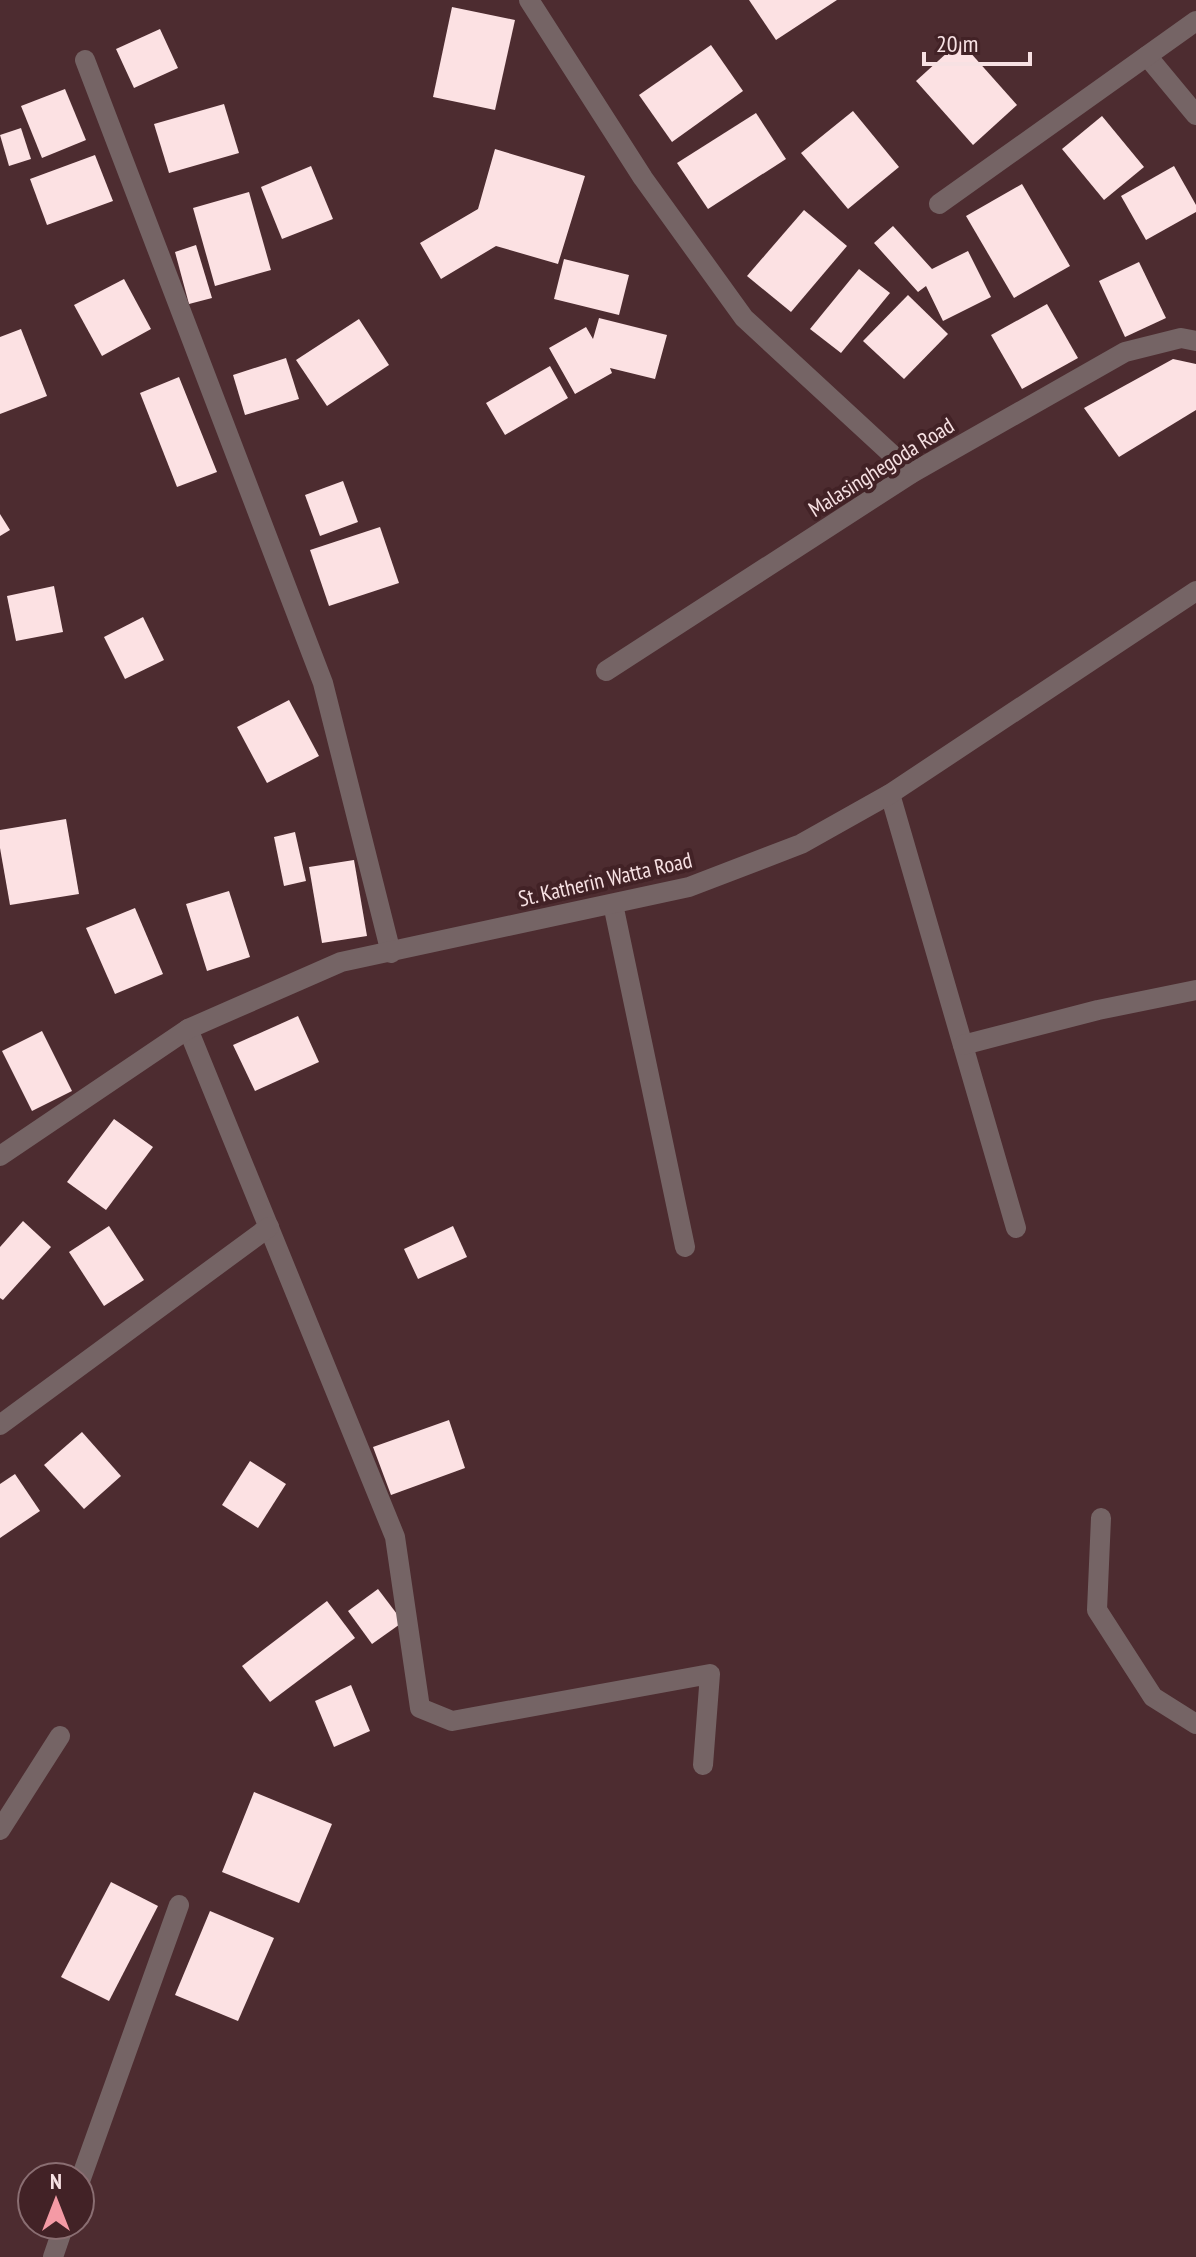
<svg xmlns="http://www.w3.org/2000/svg" width="1196" height="2257" viewBox="0 0 1196 2257" font-family="'PT Sans Narrow',sans-serif">
  <rect width="100%" height="100%" fill="#4d2c30"/>
  <g fill="#fce1e3">
    <path d="M749,0h88l-61,40z"/>
    <path d="M452,7l63,13 -20,90 -62,-13z"/>
    <path d="M160,29l18,39 -44,20 -18,-39z"/>
    <path d="M960,41l57,64 -44,40 -57,-64z"/>
    <path d="M711,45l32,46 -71,51 -33,-47z"/>
    <path d="M65,89l21,51 -44,18 -21,-52z"/>
    <path d="M224,104l15,49 -70,20 -15,-49z"/>
    <path d="M853,111l46,56 -51,42 -47,-56z"/>
    <path d="M756,113l30,46 -78,50 -31,-46z"/>
    <path d="M1102,116l42,51 -40,33 -42,-51z"/>
    <path d="M21,128l10,31 -22,7 -9,-31z"/>
    <path d="M495,149l90,27 -27,88 -62,-18 -55,33 -21,-36 58,-34z"/>
    <path d="M95,155l18,46 -66,24 -17,-46z"/>
    <path d="M311,166l22,53 -51,20 -21,-52z"/>
    <path d="M1174,166l22,39v7l-50,28 -25,-44z"/>
    <path d="M1022,184l48,82 -56,32 -48,-82z"/>
    <path d="M249,192l22,78 -56,16 -22,-78z"/>
    <path d="M804,210l43,36 -56,66 -44,-36z"/>
    <path d="M893,226l39,43 36,-18 23,46 -48,24 -17,-35 -8,6 -44,-49z"/>
    <path d="M196,245l16,53 -23,6 -14,-52z"/>
    <path d="M564,259l65,16 -10,40 -65,-16z"/>
    <path d="M1139,262l27,56 -41,19 -26,-56z"/>
    <path d="M859,269l31,24 -49,60 -31,-24z"/>
    <path d="M124,279l27,50 -49,27 -28,-51z"/>
    <path d="M908,295l40,39 -44,45 -41,-38z"/>
    <path d="M1047,304l31,54 -56,31 -31,-54z"/>
    <path d="M599,318l68,17 -12,44 -45,-11 2,5 -37,21 -26,-46 37,-21 7,12z"/>
    <path d="M359,319l30,46 -62,41 -31,-46z"/>
    <path d="M21,329l26,67 -47,18v-77z"/>
    <path d="M286,358l13,41 -54,16 -12,-40z"/>
    <path d="M1173,359l23,5v46l-77,47 -35,-49z"/>
    <path d="M550,366l18,32 -63,37 -19,-32z"/>
    <path d="M179,377l38,95 -40,15 -37,-94z"/>
    <path d="M343,481l15,41 -38,14 -15,-41z"/>
    <path d="M0,514l10,16 -10,6z"/>
    <path d="M380,527l19,56 -70,23 -19,-56z"/>
    <path d="M54,586l9,46 -47,9 -9,-45z"/>
    <path d="M143,617l21,43 -39,19 -21,-42z"/>
    <path d="M289,700l30,56 -52,27 -30,-56z"/>
    <path d="M66,819l13,75 -69,11 -10,-57v-18z"/>
    <path d="M295,832l11,49 -22,5 -10,-49z"/>
    <path d="M354,860l13,76 -45,7 -13,-76z"/>
    <path d="M229,891l21,66 -43,14 -21,-67z"/>
    <path d="M135,908l28,66 -48,20 -29,-66z"/>
    <path d="M298,1016l21,46 -64,29 -22,-46z"/>
    <path d="M42,1031l30,60 -40,20 -30,-60z"/>
    <path d="M114,1119l39,28 -47,63 -39,-28z"/>
    <path d="M23,1221l28,26 -48,53 -3,-2v-51z"/>
    <path d="M109,1226l35,54 -40,26 -35,-54z"/>
    <path d="M453,1226l14,31 -49,22 -14,-30z"/>
    <path d="M449,1420l16,48 -74,27 -18,-48z"/>
    <path d="M82,1432l39,44 -37,33 -40,-44z"/>
    <path d="M250,1461l36,23 -28,44 -36,-23z"/>
    <path d="M15,1474l25,37 -40,27v-54z"/>
    <path d="M378,1589l25,33 -31,22 -24,-33z"/>
    <path d="M327,1601l28,37 -85,64 -28,-36z"/>
    <path d="M351,1685l19,46 -36,16 -19,-46z"/>
    <path d="M254,1792l78,32 -33,79 -77,-31z"/>
    <path d="M111,1882l47,24 -49,95 -48,-24z"/>
    <path d="M210,1911l64,27 -36,83 -63,-26z"/>
  </g>
  <g fill="none" stroke-linecap="round" stroke-linejoin="round">
    <g stroke="#756465" stroke-width="20">
      <path d="M529,0l114,178 101,140 168,155"/>
      <path d="M1147,56l49,59"/>
      <path d="M85,60l238,623 68,270"/>
      <path d="M939,204l257,-183"/>
      <path d="M606,671l306,-198 213,-121 56,-14 15,3"/>
      <path d="M890,794l126,434"/>
      <path d="M613,904l72,343"/>
      <path d="M188,1029l207,508 25,171 32,13 258,-47 -7,91"/>
      <path d="M963,1045l135,-35 98,-20"/>
      <path d="M0,1156l188,-127 153,-67 348,-75 112,-43 89,-50 306,-203"/>
      <path d="M0,1425l269,-198"/>
      <path d="M1101,1518l-4,92 56,87 43,27"/>
      <path d="M0,1830l60,-94"/>
      <path d="M80,2181l99,-276"/>
      <path d="M53,2257l11,-32"/>
    </g>
  </g>
  <g text-anchor="middle" dominant-baseline="central" stroke-width="8" stroke-linejoin="round" paint-order="stroke">
    <g font-size="22" fill="#f7e1e3" stroke="#422226">
      <text transform="translate(881 467) rotate(-32)">Malasinghegoda Road</text>
      <text transform="translate(605 879) rotate(-13)">St. Katherin Watta Road</text>
    </g>
  </g>
  <g transform="translate(56 2201)"><circle r="38" fill="#422226" stroke="#8a6e72" stroke-width="2"/>
  <path d="M0-6L14 30L0 20L-14 30Z" fill="#f49aa5"/>
  <text y="-12" font-size="22" font-weight="bold" text-anchor="middle" fill="#f7e1e3">N</text>
  </g>
  <path d="M924 52v12h106v-12" fill="none" stroke="#f7e1e3" stroke-width="4"/>
  <text x="936" y="52" font-size="24" fill="#f7e1e3" stroke="#422226" stroke-width="6" paint-order="stroke">20 m</text>
</svg>
